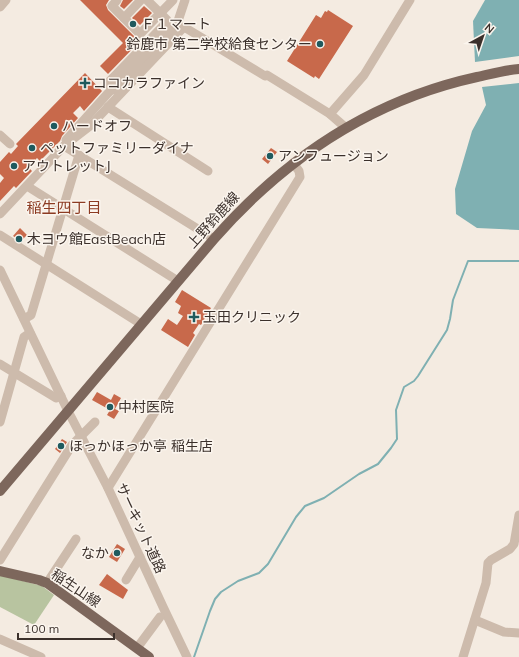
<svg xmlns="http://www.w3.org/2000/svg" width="519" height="657" viewBox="0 0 519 657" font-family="Mulish,'Noto Sans JP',sans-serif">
  <rect width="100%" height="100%" fill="#f4ebe1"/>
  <path fill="#b8c4a0" d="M0,575l42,11 12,9 -20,30 -34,-18z"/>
  <g fill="#7fb0b2">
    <path d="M485,0h34v56l-44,6 -2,-41z"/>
    <path d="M519,83v147l-42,-2 -21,-14 -1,-25 17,-58 14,-26 -4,-18z"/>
  </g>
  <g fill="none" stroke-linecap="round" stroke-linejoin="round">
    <path stroke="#7fb0b2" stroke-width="2" d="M194,657l16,-46 5,-12 6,-7 17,-11 21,-8 9,-9 28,-47 9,-11 19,-8 35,-24 19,-10 13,-16 6,-9 -1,-29 8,-23 10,-6 4,-5 29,-46 3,-11 3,-19 15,-39h51"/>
  </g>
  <g fill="#c8694b">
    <path d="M80,0h29l-3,5 2,5 28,28 5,2 -33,34 -8,-8 23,-23z"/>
    <path d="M123,0h10l-9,9 -4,-3z"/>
    <path d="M144,6l8,7 -12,12 -8,-7z"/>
    <path d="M328,10l25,16 -34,53 -4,-3 -1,2 -27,-17 29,-46 5,3 4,-7 2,1z"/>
    <path d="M85,73l17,18 -18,20 -4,-5 -7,7 5,5 -16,18 -2,5 -20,20 -3,-3 -9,9 4,4 -16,17 -2,-2 -14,15v-18l4,-5 -4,-4v-12l9,-10 2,2 7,-8 -2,-2z"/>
    <path d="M271,148l6,4 -9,12 -6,-5z"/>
    <path d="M20,228l7,7 -6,6 -8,-5z"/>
    <path d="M182,290l29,18 -10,17 -2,-1 -6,9 2,2 -7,12 -27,-17 7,-11 9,6 6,-9 -5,-3 3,-7 -6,-4z"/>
    <path d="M97,392l14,8 3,-6 7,4 -6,11 4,2 -5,8 -7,-4 3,-5 -18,-10z"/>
    <path d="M62,439l5,3 -7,11 -5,-4z"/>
    <path d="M117,544l8,5 -8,13 -8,-5z"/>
    <path d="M107,574l21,16 -5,9 -24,-14z"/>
  </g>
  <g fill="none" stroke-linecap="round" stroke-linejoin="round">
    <g stroke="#cdbbac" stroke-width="9">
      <path d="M117,0l-5,6 28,28 33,-34"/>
      <path d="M0,7l6,-7"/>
      <path d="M124,18l17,-18"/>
      <path d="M107,84l59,-61 1,-3 -20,-20"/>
      <path d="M113,90l64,-66 8,-24"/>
      <path d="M108,107l100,64"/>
      <path d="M346,128l-16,-14 34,-39 46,-75"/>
      <path d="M0,135l10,9"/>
      <path d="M66,140l44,-49"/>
      <path d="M64,146l150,93"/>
      <path d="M27,186l151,95"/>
      <path d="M0,214l64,-68 26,-20 94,-99 81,49 2,-1 63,39"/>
      <path d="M0,235l141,89"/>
      <path d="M0,270l68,141 40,77 56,121 23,48"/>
      <path d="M24,319l7,-4 48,-160"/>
      <path d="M0,364l56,34 5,-2"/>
      <path d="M0,422l24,-85 6,-4"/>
      <path d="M108,488l192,-311 -1,-6 -6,-8"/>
      <path d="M0,560l72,-115 23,-23"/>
      <path d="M126,580l14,-23"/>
      <path d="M47,583l29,-44"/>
      <path d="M475,620l29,12 15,1"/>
      <path d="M0,639l41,18"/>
      <path d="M137,648l23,-31"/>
      <path d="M463,657l23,-74 2,-20 3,-3 19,-11 4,-5 5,-29"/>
    </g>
    <g stroke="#7d675c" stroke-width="10">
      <path d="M0,491l214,-252c71,-81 158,-139 263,-162 14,-3 28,-7 42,-8"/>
      <path d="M0,571l39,9 8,3 102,74"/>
    </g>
  </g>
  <g fill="#1f5a5e" stroke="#fbf5ee" stroke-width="1.5">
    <circle cx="133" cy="24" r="4"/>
    <circle cx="320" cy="44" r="4"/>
    <path d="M83 77h4v4h4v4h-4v4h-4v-4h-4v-4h4z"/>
    <circle cx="54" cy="126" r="4"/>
    <circle cx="32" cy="148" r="4"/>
    <circle cx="270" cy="156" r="4"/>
    <circle cx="14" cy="166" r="4"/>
    <circle cx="19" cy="239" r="4"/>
    <path d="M192 311h4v4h4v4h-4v4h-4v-4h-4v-4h4z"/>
    <circle cx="110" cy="407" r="4"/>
    <circle cx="61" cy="446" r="4"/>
    <circle cx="117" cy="553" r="4"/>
  </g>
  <g text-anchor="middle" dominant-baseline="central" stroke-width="3" stroke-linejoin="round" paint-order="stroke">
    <g font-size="14" fill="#3b302b" stroke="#fbf5ee" text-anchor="start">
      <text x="141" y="24">Ｆ１マート</text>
      <text x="312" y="44" text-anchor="end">鈴鹿市 第二学校給食センター</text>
      <text x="93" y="83">ココカラファイン</text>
      <text x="62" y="126">ハードオフ</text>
      <text x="40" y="148">ペットファミリーダイナ</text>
      <text x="278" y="156">アンフュージョン</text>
      <text x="22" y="166">アウトレットJ</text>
      <text x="27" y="239">木ヨウ館EastBeach店</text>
      <text x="203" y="317">玉田クリニック</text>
      <text x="118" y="407">中村医院</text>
      <text x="69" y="446">ほっかほっか亭 稲生店</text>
      <text x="109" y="553" text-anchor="end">なか</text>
    </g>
    <g font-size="14" fill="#3b302b" stroke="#fbf5ee">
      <text transform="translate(213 220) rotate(-48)">上野鈴鹿線</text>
      <text transform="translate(141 528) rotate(65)">サーキット道路</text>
      <text transform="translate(76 588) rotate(34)">稲生山線</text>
    </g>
    <g font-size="15" fill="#8c3b22" stroke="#fbf5ee">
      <text x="64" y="207">稲生四丁目</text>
    </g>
  </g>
  <g transform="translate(483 36) rotate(40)" stroke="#fbf5ee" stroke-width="3" paint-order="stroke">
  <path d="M0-3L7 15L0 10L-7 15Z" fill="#3b302b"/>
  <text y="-6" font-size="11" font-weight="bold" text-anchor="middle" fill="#3b302b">N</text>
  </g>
  <path d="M18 633v6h96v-6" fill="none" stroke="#3b302b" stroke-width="2"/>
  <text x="24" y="633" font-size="12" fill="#3b302b" stroke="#fbf5ee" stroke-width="3" paint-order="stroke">100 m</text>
</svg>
